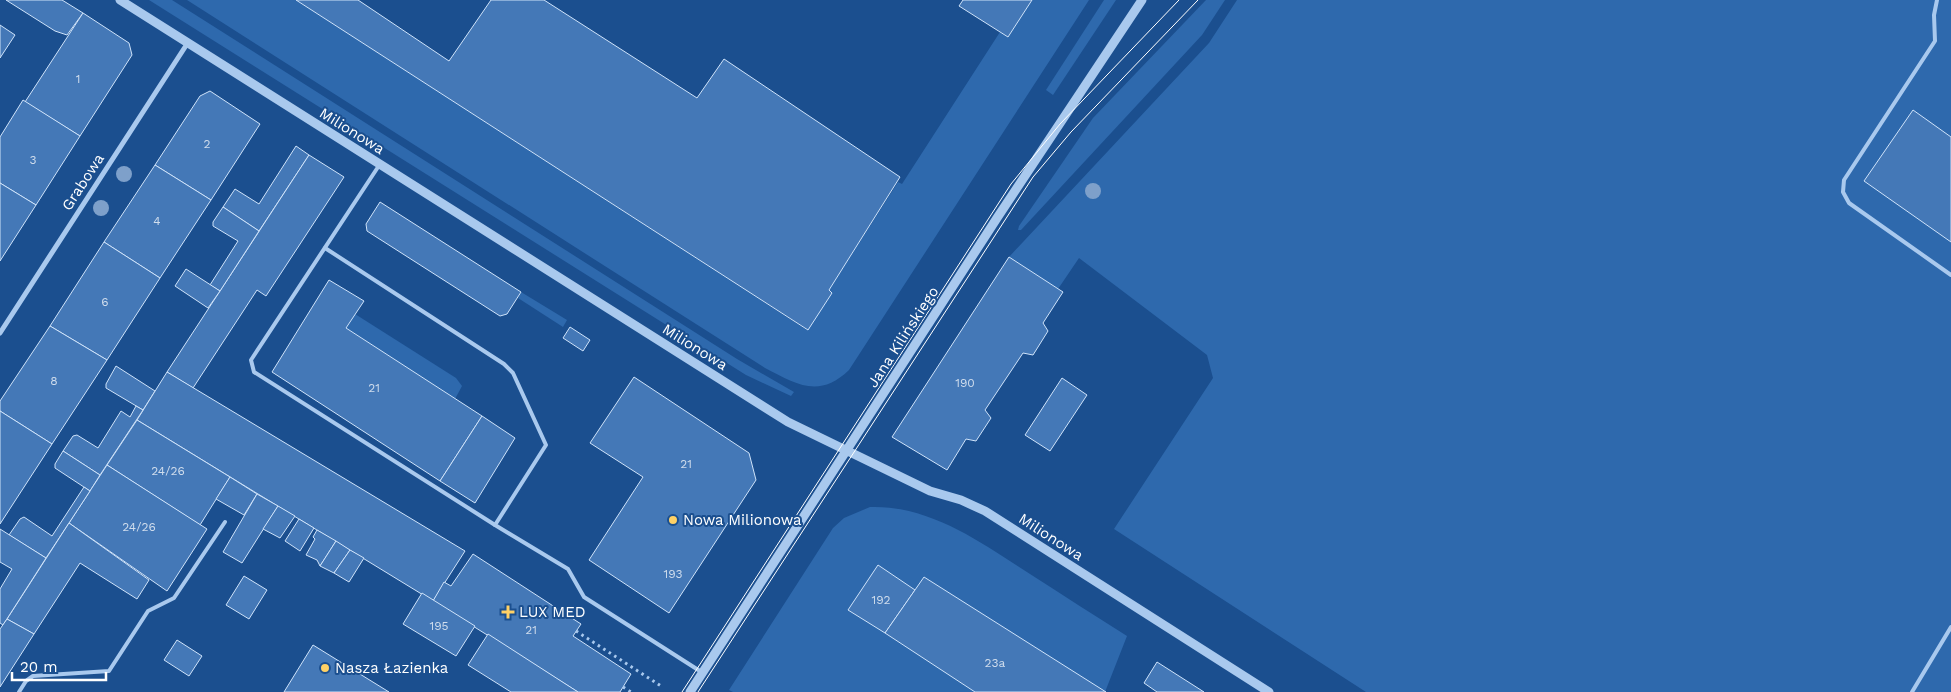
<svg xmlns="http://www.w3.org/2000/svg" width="1951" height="692" viewBox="0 0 1951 692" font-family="'Work Sans',sans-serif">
  <rect width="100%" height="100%" fill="#1b4f8f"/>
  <g fill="#2e69ad">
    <path d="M149,0h23l565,359 57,33 -3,4 -45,-21z"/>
    <path d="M187,0h109l511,330 25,-37 -3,-3 69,-108 4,2 98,-152 8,5 24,-37h57l-240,370c-30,29 -53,14 -84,-2z"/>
    <path d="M1104,0h12l-63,95 -7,-5z"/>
    <path d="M1206,0h19l-23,35 -181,195h-3l1,-4 74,-108z"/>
    <path d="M1237,0h714v692h-585l-252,-163 99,-151 -6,-23 -128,-97 -21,31 -49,-32 200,-214z"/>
    <path d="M521,292l46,28 -4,7 -45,-29z"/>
    <path d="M355,314l101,64 6,8 -7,13 -109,-71z"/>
    <path d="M870,507c60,-2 112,36 160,67 33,21 65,42 97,62l-22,56h-372l-4,-2 104,-162 11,-10z"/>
  </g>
  <g fill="#4478b7" stroke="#cfe3fa">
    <path d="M6,0h56l21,13 -16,22 -12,-4z"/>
    <path d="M296,0h62l91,61 42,-61h53l153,98 27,-39 176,118 -71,113 3,3 -24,37z"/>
    <path d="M963,0h69l-24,37 -49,-31z"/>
    <path d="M83,13l46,30 3,12 -52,81 -55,-34z"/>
    <path d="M0,25l15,10 -15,23z"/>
    <path d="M210,91l50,33 -49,76 -56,-35 45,-69z"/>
    <path d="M23,100l57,36 -44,69 -36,-22v-46z"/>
    <path d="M1913,110l38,27v105l-87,-61z"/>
    <path d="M296,146l13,9 -50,76 -36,-24 12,-18 24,15z"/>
    <path d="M309,155l35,22 -78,119 -9,-6 -64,98 -26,-16z"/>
    <path d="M155,165l56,35 -51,78 -56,-36z"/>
    <path d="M0,183l36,22 -36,56z"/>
    <path d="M380,202l141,90 -14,22 -7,2 -133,-85 -1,-7z"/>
    <path d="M223,207l36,24 -39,60 -10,-6 28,-44 -25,-15v-4z"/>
    <path d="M104,242l56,36 -53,82 -57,-34z"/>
    <path d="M1009,257l54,35 -20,31 5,8 -15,24 -10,-2 -38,57 6,8 -15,23 -10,-2 -19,31 -55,-33z"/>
    <path d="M186,269l34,22 -12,17 -33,-22z"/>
    <path d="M329,280l35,21 -18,27 136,88 -42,65 -168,-109z"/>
    <path d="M50,326l57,34 -55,84 -52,-33v-10z"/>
    <path d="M570,327l20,13 -7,11 -20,-13z"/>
    <path d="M116,366l39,25 -12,19 -37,-22v-4z"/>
    <path d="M167,372l298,179 -32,50 -296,-181z"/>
    <path d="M634,377l115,76 7,27 -87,133 -80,-53 54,-83 -53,-34z"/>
    <path d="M1062,378l25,17 -37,56 -25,-16z"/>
    <path d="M136,406l7,4 -43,65 -37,-24 10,-15 4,-1 21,13 23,-37 9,6z"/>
    <path d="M0,411l52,33 -52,80z"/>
    <path d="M482,416l33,22 -40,65 -35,-22z"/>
    <path d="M137,420l93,57 -30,48 -93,-60z"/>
    <path d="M63,451l37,24 -10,16 -35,-23v-4z"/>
    <path d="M107,465l100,64 -40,62 -98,-68z"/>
    <path d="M230,477l27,17 -13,21 -28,-16z"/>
    <path d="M84,487l6,4 -44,67 -37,-23 11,-16 4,-2 28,19z"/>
    <path d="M257,494l21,12 -36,57 -19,-11z"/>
    <path d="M278,506l17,10 -15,22 -17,-9z"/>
    <path d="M299,519l15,9 -14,23 -15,-10z"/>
    <path d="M69,523l80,57 -12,19 -57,-36 -46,71 -27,-15z"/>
    <path d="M0,529l46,29 -43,67 -3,-2v-34l12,-20 -12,-7z"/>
    <path d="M317,530l19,11 -16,25 -3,-6 -11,-5 9,-16 -2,-2z"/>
    <path d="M336,541l14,9 -16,23 -14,-7z"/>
    <path d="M350,550l14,8 -15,24 -15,-9z"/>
    <path d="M473,554l108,70 -8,12 58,38 -11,18h-42l-145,-91 11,-19 7,4z"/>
    <path d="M878,565l37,25 -30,43 -37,-23z"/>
    <path d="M244,576l23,14 -18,29 -23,-14z"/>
    <path d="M924,577l182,115h-131l-90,-59z"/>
    <path d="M422,593l53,33 -19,30 -53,-32z"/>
    <path d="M7,619l27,15 -34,53v-58z"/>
    <path d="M488,634l90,58h-67l-43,-27z"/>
    <path d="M177,640l25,16 -13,20 -25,-16z"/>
    <path d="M313,645l76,47h-105z"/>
    <path d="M1157,662l47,30h-47l-13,-9z"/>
  </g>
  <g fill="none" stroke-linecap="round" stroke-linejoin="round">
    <g stroke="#a9c9ee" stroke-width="3" stroke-dasharray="2.5 4" stroke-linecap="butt">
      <path d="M576,631l85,55"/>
      <path d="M623,687l8,5"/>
    </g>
    <g stroke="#a9c9ee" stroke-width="4">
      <path d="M1937,0l-3,15 1,26 -91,139 -1,12 6,11 102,72"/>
      <path d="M380,164l-129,196 3,12 241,153"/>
      <path d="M325,248l179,116 9,9 33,72 -51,80 73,44 16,28 119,76"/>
      <path d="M19,692l7,-11 7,-5 76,-5 39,-60 26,-13 51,-76"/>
      <path d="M1912,692l39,-65"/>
    </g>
    <path stroke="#a9c9ee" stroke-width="5" d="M0,333l187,-289"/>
    <g stroke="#a9c9ee" stroke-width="9">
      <path d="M120,0l668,422 142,69 31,9 24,11 284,181"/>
      <path d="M690,692l307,-474 145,-218"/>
    </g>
    <g stroke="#fff" stroke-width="1">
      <path d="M682,692l329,-508 49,-60 119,-124"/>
      <path d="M698,692l335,-515 38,-45 127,-132"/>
    </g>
  </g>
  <g fill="#7ea0ca">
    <circle cx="124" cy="174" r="8"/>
    <circle cx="1093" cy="191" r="8"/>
    <circle cx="101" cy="208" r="8"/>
  </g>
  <g fill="#ffd166" stroke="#1b4f8f" stroke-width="2">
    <circle cx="673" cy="520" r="5"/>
    <path d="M505.5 604.5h5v5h5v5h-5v5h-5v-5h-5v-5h5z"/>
    <circle cx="325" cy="668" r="5"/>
  </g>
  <g text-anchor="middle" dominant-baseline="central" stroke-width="4" stroke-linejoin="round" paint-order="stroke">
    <g font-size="12" fill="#d0dded">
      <text x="78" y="79">1</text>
      <text x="207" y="144">2</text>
      <text x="33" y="160">3</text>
      <text x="157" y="221">4</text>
      <text x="105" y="302">6</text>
      <text x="54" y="381">8</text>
      <text x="965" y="383">190</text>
      <text x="374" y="388">21</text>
      <text x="686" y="464">21</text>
      <text x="168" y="471">24/26</text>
      <text x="139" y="527">24/26</text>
      <text x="673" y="574">193</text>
      <text x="881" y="600">192</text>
      <text x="439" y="626">195</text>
      <text x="531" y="630">21</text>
      <text x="995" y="663">23a</text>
    </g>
    <g font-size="15" fill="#fff" stroke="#1b4f8f">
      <text transform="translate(352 131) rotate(32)">Milionowa</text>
      <text transform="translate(83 182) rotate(-57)">Grabowa</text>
      <text transform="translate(903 337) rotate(-57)">Jana Kilińskiego</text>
      <text transform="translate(695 347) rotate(32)">Milionowa</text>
      <text transform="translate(1051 537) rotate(33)">Milionowa</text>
    </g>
    <g font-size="15" fill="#fff" stroke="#1b4f8f" text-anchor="start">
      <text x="683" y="520">Nowa Milionowa</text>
      <text x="519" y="612">LUX MED</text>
      <text x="335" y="668">Nasza Łazienka</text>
    </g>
  </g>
  <path d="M12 672v8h94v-8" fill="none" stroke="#ffffff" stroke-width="2.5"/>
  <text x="20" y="672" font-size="15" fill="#ffffff" stroke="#1b4f8f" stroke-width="4" paint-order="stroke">20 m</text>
</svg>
